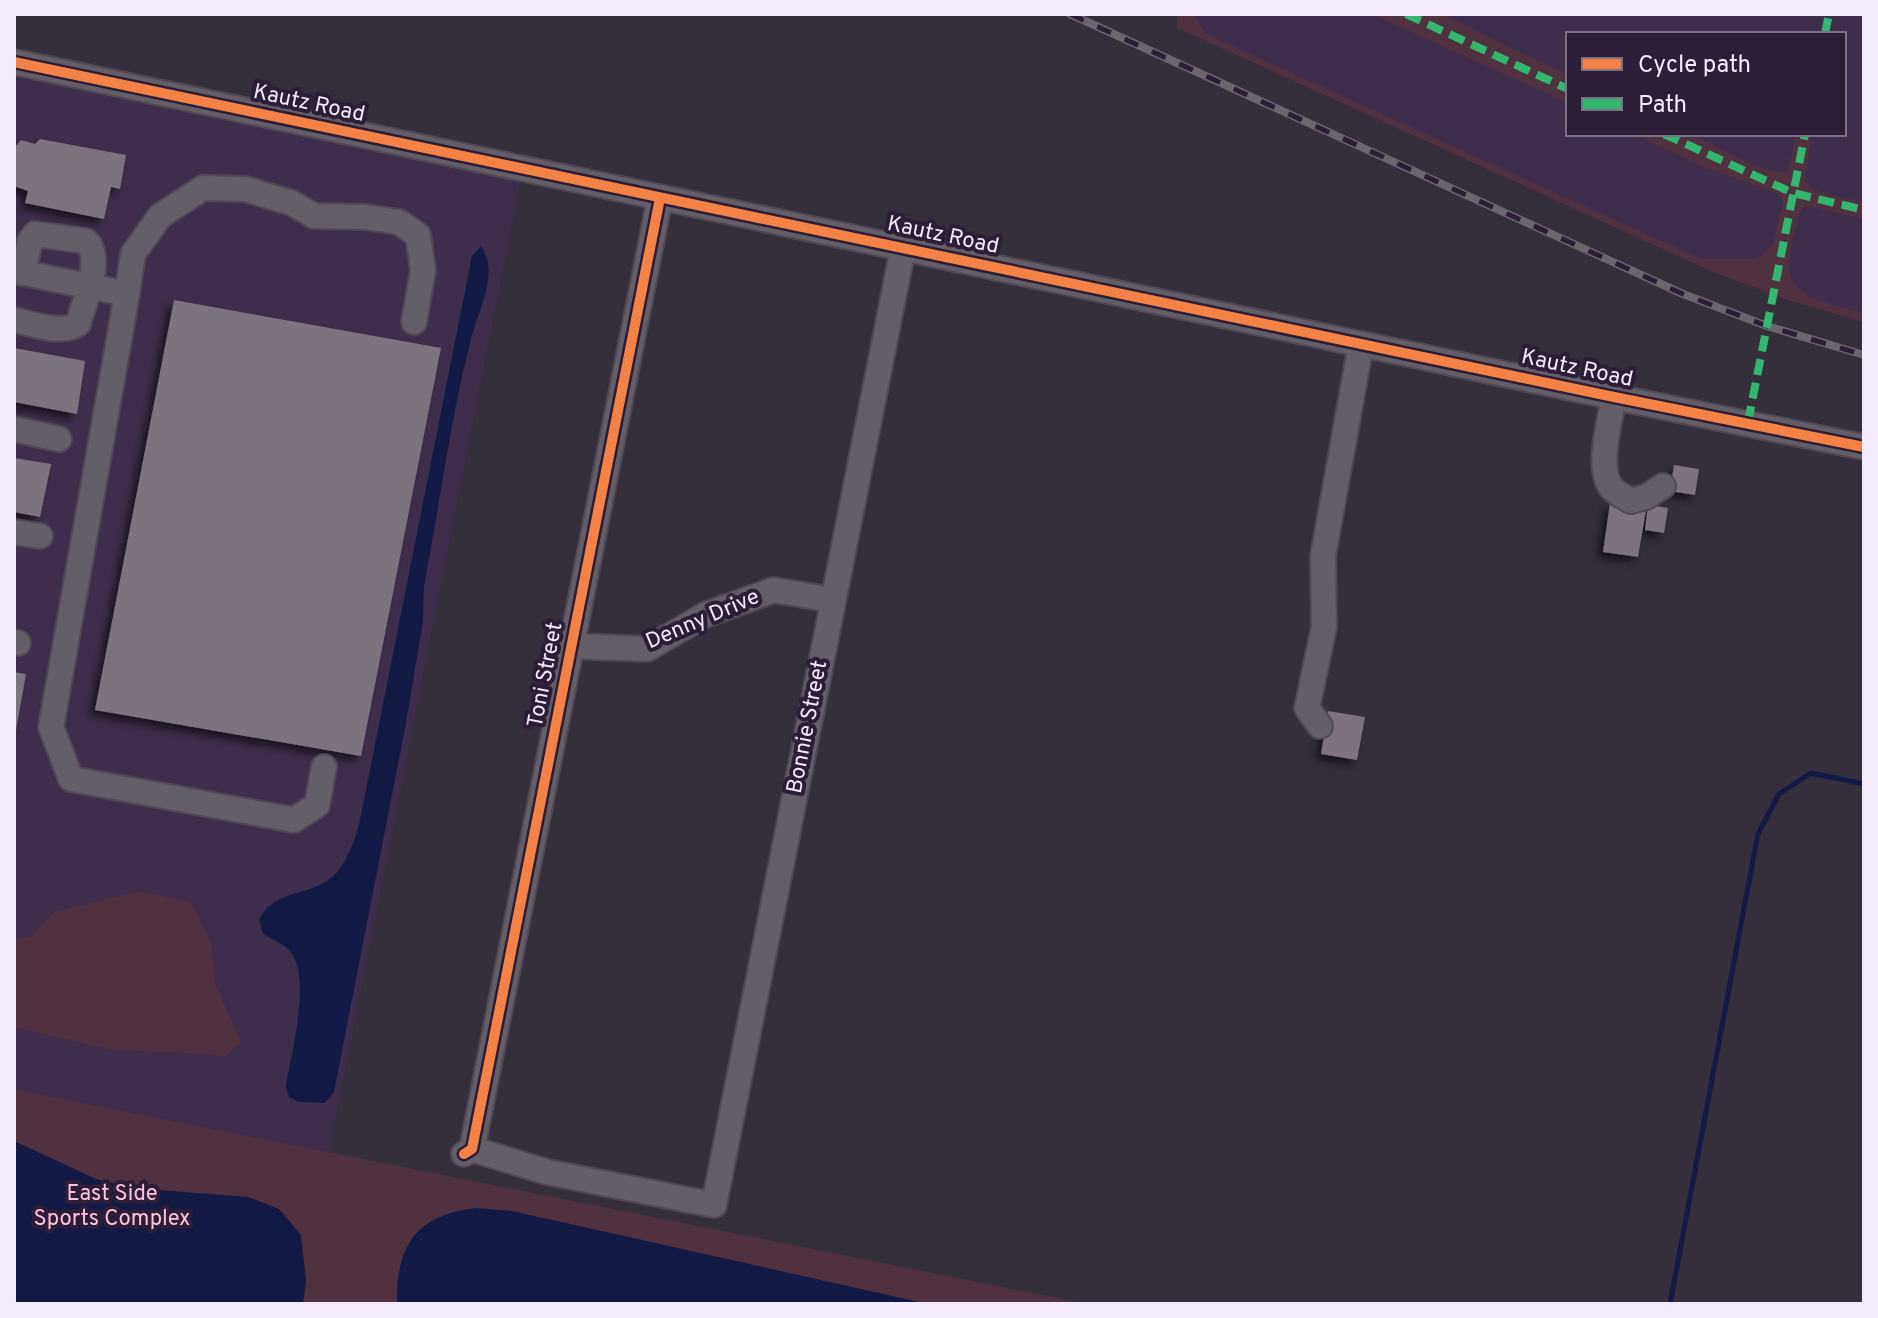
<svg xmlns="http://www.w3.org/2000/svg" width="1878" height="1318" viewBox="0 0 1878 1318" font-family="Overpass,sans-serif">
  <defs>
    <filter id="shadow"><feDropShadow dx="-5.5" dy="5.5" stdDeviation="4" flood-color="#0009"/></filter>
  </defs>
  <rect width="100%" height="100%" fill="#352e3b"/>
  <g fill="#3f2e4b" fill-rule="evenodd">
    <path d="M1177,14h687v308l-76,-22 -75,-28 -536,-244zM1568,34h276v100h-276z"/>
    <path d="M14,72l508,101 -193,979 -315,-63z"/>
  </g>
  <g fill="#4f3140">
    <path d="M1177,14h16l13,19 9,5 486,221h56l16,-15 10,-42 -4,-8 -73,-26 -72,-34h56l66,32 31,8 9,-40h16l-8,46c14,17 39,17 60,22v17l-53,-12h-8l-4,7c-3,16 -9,34 -10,51 -1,34 50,41 75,48v9l-76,-22 -75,-28 -536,-244z"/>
    <path d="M1372,14h70l5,3 121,58v28z"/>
    <path d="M139,891l52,11 20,40 4,41 26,60 -17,14 -15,-3 -97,-4 -98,-23v-86l19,-6 21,-23z"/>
    <path d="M14,1089l1073,215h-1073z"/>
  </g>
  <g fill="#121944">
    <path d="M481,246c19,26 -3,65 -10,93 -21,81 -31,165 -47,247l-1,35 -17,102 -72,369 -9,11 -26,-1 -10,-5 -3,-11c5,-33 27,-110 3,-136 -6,-7 -19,-11 -26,-17l-4,-13c15,-33 57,-22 79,-49 11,-14 16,-30 21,-46l113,-569z"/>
    <path d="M14,1141l82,38 37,9 115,9 31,12 22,26 5,46 -3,23h-289z"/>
    <path d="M476,1208l36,3 416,93h-531c-1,-59 19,-89 79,-96z"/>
  </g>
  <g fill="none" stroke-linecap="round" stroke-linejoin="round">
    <path stroke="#121944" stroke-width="5" d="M1670,1304l88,-470 21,-40 32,-21 53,11"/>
  </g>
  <g fill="#7c737e" filter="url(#shadow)">
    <path d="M40,139l86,16 -6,34 -9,-2 -7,32 -79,-16 3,-12 -14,-5 1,-39 6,-7 14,4z"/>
    <path d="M174,300l267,48 -80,408 -266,-46z"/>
    <path d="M14,348l71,13 -8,53 -63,-12z"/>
    <path d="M14,458l37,6 -11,53 -26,-5z"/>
    <path d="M1674,465l25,4 -4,26 -25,-4z"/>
    <path d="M1610,503l36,7 -8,47 -35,-5z"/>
    <path d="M1648,505l20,3 -4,25 -19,-3z"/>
    <path d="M14,672l12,2 -10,56h-2z"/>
    <path d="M1328,711l37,6 -8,43 -36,-6z"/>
  </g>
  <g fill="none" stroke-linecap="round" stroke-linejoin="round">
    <g stroke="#504955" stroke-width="28">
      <g id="minor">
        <path d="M14,62l1600,335 250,50"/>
        <path d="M14,271l113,23 6,-40 27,-38 43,-28 42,1 47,14 22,13 51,1 34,5 19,13 5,35 -9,52"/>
        <path d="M127,294l-76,433 20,52 223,41 23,-15 7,-38"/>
        <path d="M14,320c19,4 47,15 64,4 6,-21 26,-67 8,-83l-51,-7 -5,7 -7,32"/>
        <path d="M1614,397c-4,23 -17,69 -4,89 5,7 14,11 21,15l15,-4 17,-11"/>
        <path d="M14,429l45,10"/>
        <path d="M14,532l26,4"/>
        <path d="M14,642l4,1"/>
        <path d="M572,646l75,3 58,-34 69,-25 59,10"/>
        <path d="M1320,726l-13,-18 17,-81 -1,-71 38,-212"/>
        <path d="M472,1149l75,23 167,33 189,-957"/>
        <path d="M464,1154l8,-5 188,-951"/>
      </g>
    </g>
    <use href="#minor" stroke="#645e68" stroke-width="24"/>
    <g stroke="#6b656e" stroke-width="8">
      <path id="rail" d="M1070,14l613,280 84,32 97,29"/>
    </g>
    <use href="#rail" stroke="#2c1e36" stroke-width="5" stroke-dasharray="15" stroke-linecap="butt"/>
    <g stroke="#33b770" stroke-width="8" stroke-dasharray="16 8" stroke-linecap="butt">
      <path d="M1406,14l162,75"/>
      <path d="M1825,34l4,-20"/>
      <path d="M1664,134l129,59 71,17"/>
      <path d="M1748,422l57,-288"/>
    </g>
    <g stroke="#2c1e36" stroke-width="15">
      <g id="cycleway">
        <path d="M14,62l1600,335 250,50"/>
        <path d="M464,1154l8,-5 188,-951"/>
      </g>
    </g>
    <use href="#cycleway" stroke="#f48246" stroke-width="10"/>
  </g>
  <g text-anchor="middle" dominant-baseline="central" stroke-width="8" stroke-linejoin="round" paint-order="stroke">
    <g font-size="22" fill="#f3eafa" stroke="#2c1e36">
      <text transform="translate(309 104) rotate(12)">Kautz Road</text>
      <text transform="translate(943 236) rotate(12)">Kautz Road</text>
      <text transform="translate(1577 369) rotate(12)">Kautz Road</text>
      <text transform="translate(703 620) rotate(-23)">Denny Drive</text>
      <text transform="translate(546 675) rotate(-79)">Toni Street</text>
      <text transform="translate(808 727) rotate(-79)">Bonnie Street</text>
    </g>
    <g font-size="22" fill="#fcc4dc" stroke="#2c1e36">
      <text x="112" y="1194">East Side<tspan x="112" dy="25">Sports Complex</tspan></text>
    </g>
  </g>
  <rect width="1878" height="1318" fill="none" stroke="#f3eafa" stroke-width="32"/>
  <rect x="1566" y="32" width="280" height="104" fill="#2c1e36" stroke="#7c7084" stroke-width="2"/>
  <rect x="1582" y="58" width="40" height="12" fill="#f48246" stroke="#7c7084" stroke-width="2"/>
  <text x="1638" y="72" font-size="24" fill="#f3eafa">Cycle path</text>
  <rect x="1582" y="98" width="40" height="12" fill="#33b770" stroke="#7c7084" stroke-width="2"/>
  <text x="1638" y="112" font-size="24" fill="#f3eafa">Path</text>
</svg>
